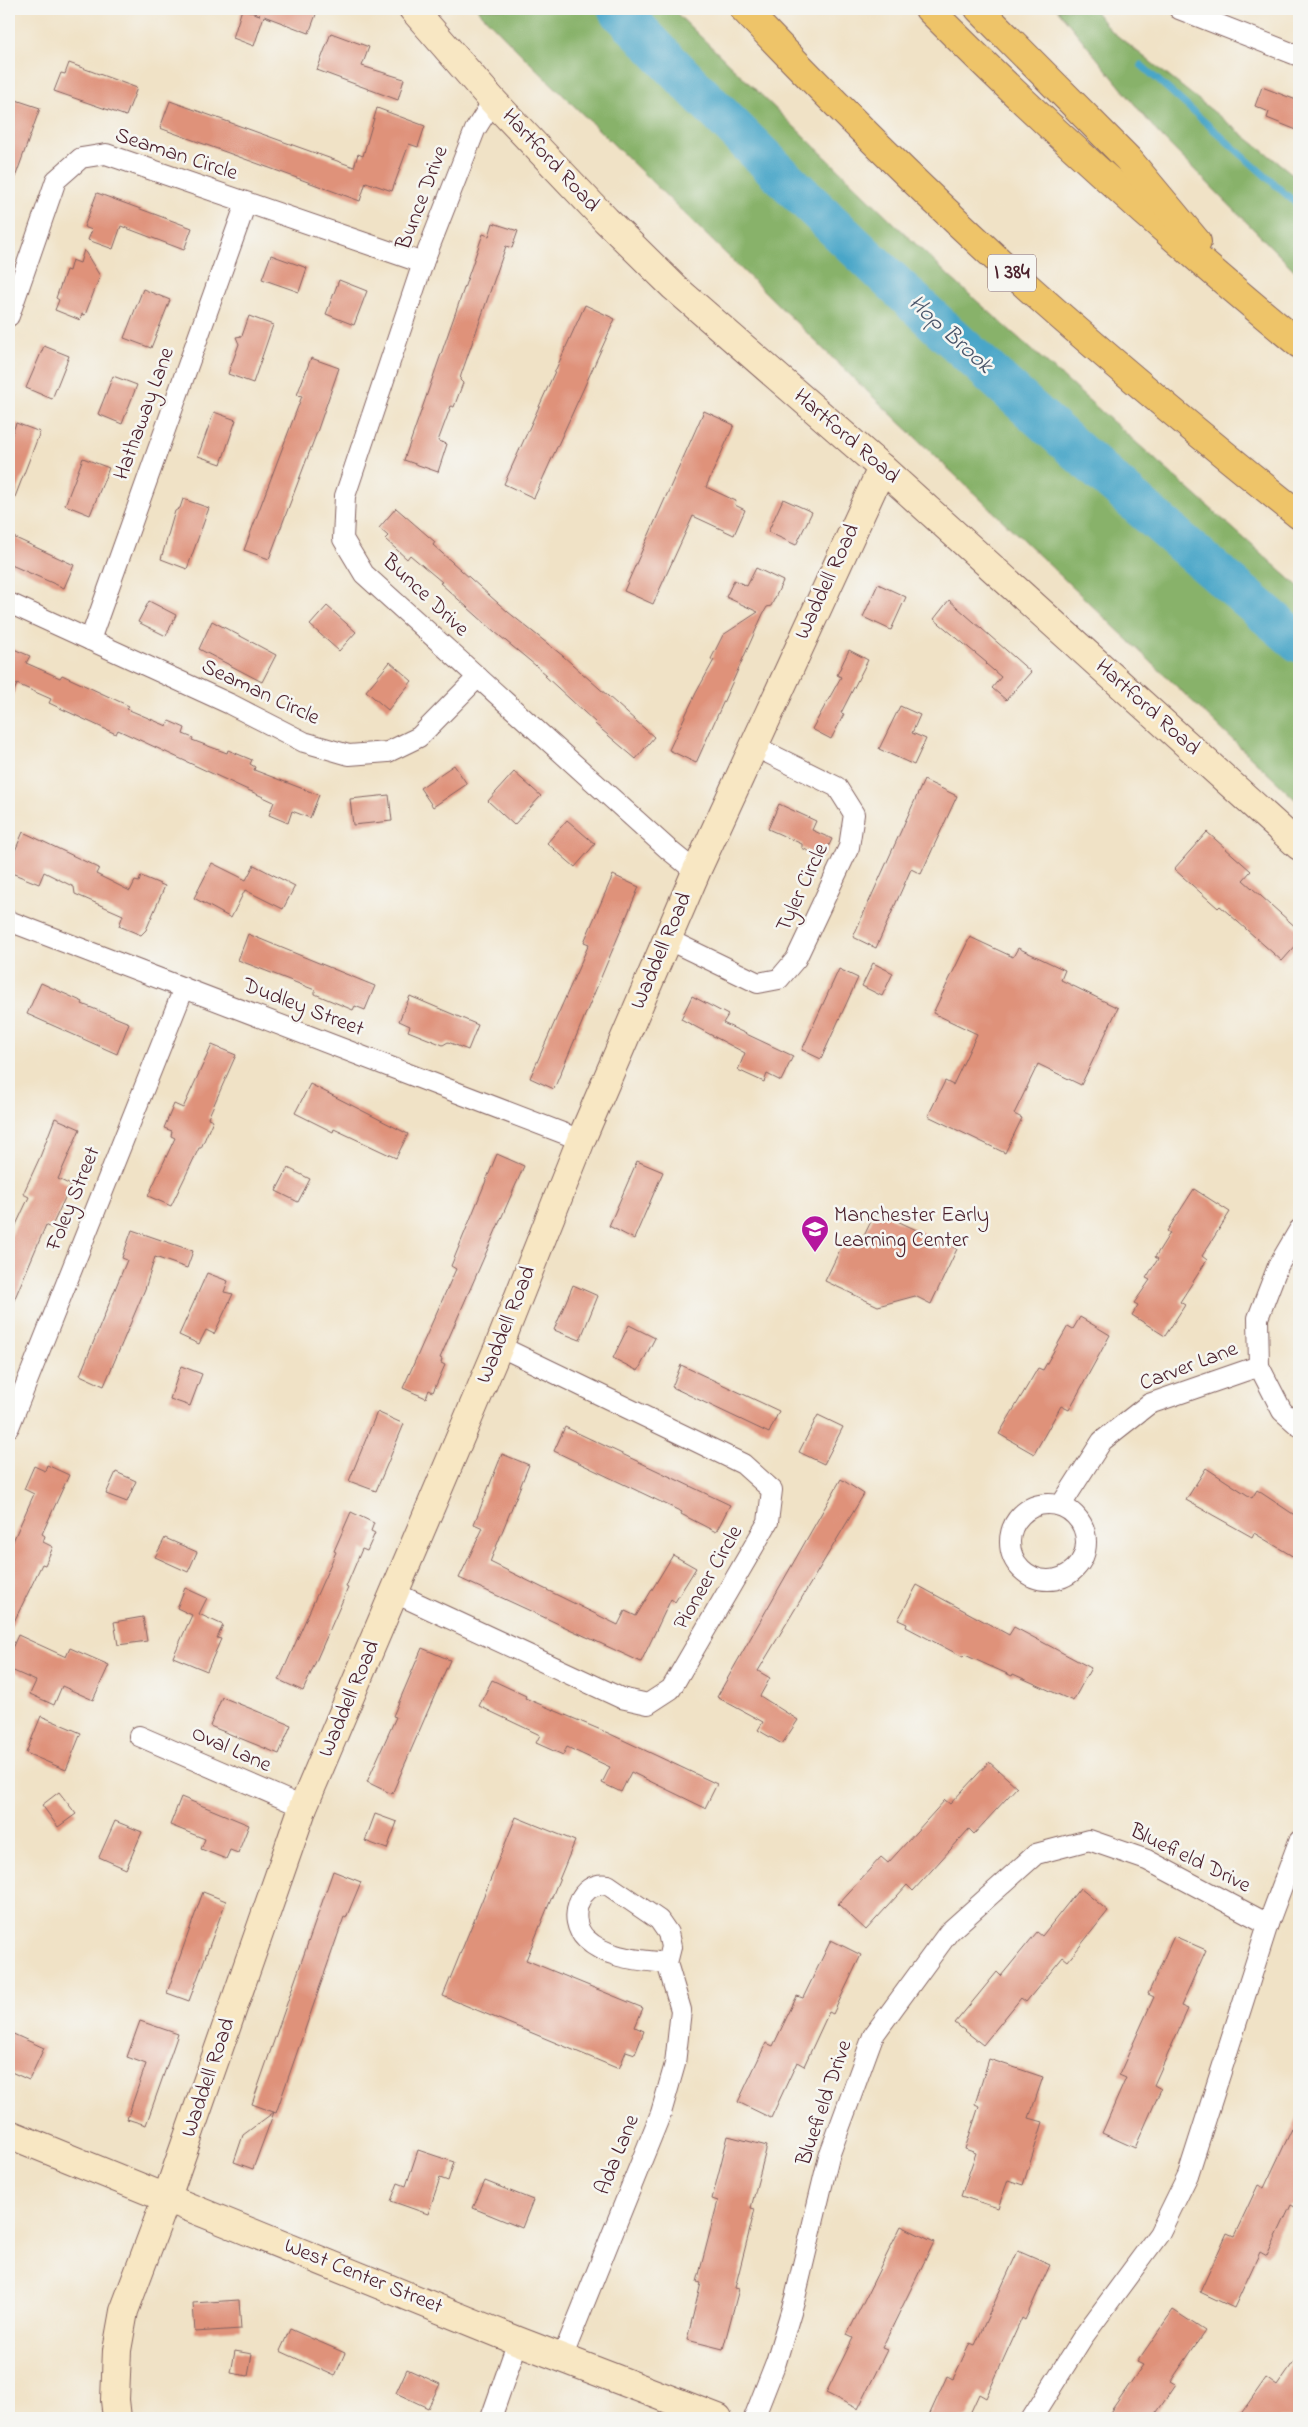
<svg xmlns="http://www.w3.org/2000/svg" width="1308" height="2427" viewBox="0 0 1308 2427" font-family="'Indie Flower',sans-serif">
  <rect width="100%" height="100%" fill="#f6f6f2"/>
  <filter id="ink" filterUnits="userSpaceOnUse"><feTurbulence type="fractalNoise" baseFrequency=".02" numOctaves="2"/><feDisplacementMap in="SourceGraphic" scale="10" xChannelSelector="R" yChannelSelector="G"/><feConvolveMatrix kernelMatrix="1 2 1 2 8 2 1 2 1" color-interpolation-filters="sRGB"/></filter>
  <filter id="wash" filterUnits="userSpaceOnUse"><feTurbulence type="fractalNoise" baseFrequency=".0096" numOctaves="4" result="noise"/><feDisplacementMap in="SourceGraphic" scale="20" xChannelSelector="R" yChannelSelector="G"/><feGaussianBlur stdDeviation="1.12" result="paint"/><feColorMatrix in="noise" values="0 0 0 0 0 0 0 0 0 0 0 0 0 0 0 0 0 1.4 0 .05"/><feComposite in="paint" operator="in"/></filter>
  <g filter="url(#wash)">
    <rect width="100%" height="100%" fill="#f0e2c6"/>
    <g fill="#88b26a" stroke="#69684a">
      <path d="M477,9h195l279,269 348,309v216l-451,-430 -328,-320z"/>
      <path d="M1057,9h36l17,21 189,149v96l-141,-142z"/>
    </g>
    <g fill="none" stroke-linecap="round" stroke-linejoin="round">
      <path stroke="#49a6c8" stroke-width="7" d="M1141,65l158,141"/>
      <path stroke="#49a6c8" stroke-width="41" d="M618,9c213,225 443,434 681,633"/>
    </g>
    <g id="blocks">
      <g fill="#df927a">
        <path d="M242,9l18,6 -11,-4v-2h69l-9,24 -45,-17 -10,30 -21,-8z"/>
        <path d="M331,33l38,14 -7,19 42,13 -6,21 -81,-30z"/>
        <path d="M69,63l68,25 -11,28 -72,-25 7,-18 4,1z"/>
        <path d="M1262,87l37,14v30l-32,-13 2,-6 -14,-6z"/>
        <path d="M13,99l27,9 -29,81 -2,-1v-77z"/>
        <path d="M170,101l184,66 4,-13 5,2 14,-48 48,18 -7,21 -9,-3 -17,47 -26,-9 -6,19 -200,-73z"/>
        <path d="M97,193l95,35 -8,22 -63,-24 -8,23 -25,-9 4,-10 -8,-3z"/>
        <path d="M493,223l25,8 -6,17 -6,-2 -45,129 -1,5 3,3 -9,24 -3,-1 -13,35 9,3 -9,28 -34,-12 79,-226 6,2z"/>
        <path d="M84,250l16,26 -15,39 -3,-1 -2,6 -25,-10 4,-10 -3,-2 10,-28 3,1 3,-11 8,3z"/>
        <path d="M271,255l36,13 -8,24 -37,-13z"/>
        <path d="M339,280l28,11 -13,34 -28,-11z"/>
        <path d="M143,289l27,11 -19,48 -27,-10z"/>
        <path d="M585,305l30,14 -81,179 -30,-14z"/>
        <path d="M249,316l24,9 -20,58 -25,-9 11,-30 -3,-7 6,-1z"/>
        <path d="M44,346l25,10 -17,43 -26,-11z"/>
        <path d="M311,358l28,10 -22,64 -48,127 -25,-9 58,-154 -5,-1z"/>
        <path d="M113,376l24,9 -15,39 -24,-10z"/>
        <path d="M704,411l30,14 -28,62 30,14 -1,4 10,5 -11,25 -41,-19 -40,88 -29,-13z"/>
        <path d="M214,412l22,8 -15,44 -23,-8z"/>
        <path d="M16,423l24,9 -30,78 -1,-68z"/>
        <path d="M83,458l26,10 -19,47 -25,-10z"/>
        <path d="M183,499l26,9 -22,61 -26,-10 14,-48 5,-3z"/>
        <path d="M783,499l29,13 -16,33 -28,-13z"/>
        <path d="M396,508l39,34 -2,3 75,67 55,44 91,81 -18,22 -41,-35 1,-1 -51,-47 2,-1 -52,-43 -55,-49 2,-1 -32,-27 -3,4 -22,-20 3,-3 -9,-8z"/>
        <path d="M9,535l65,30 -10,23 -55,-24z"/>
        <path d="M756,568l27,13 -12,25 -4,1 -4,7 -67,149 -27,-13 27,-57 18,-33 -3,-1 12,-24 35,-23 -32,-15 8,-17 13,6z"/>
        <path d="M878,584l28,13 -15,33 -28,-13z"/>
        <path d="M949,600l82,72 -25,28 -14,-12 9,-11 -15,-13 1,-1 -53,-44z"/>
        <path d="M149,601l27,14 -10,21 -28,-14z"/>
        <path d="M327,606l29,26 -17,19 -29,-26z"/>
        <path d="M212,621l64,34 -14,27 -63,-33z"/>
        <path d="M9,647l21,9 -4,7 34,15 2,-3 67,31 -2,3 40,17 2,-5 16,7 -2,6 10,4 -1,2 35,13 1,-3 24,10 -2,4 5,3 -1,3 65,25 -9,23 -18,-7 -4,12 -19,-8 5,-13 -156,-72 -2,4 -67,-31 2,-4 -34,-15 -8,20z"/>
        <path d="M849,650l19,10 -27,53 3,1 -13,25 -19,-10 29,-52 -4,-2z"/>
        <path d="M390,662l22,19 -24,29 -22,-19z"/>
        <path d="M900,706l20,9 -8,18 14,6 -12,26 -35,-16z"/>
        <path d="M454,765l13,19 -34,23 -13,-19z"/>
        <path d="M514,772l27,24 -27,29 -26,-24z"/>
        <path d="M924,780l33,16 -36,78 -10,-5 -35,79 -23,-11z"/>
        <path d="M389,795l3,26 -39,4 -3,-26z"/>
        <path d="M779,804l37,17 -4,9 20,9 -9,19 -21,-10v-4l-34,-15z"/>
        <path d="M567,820l28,24 -20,23 -28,-24z"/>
        <path d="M23,832l76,36 -3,6 34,17 5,-10 4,1 2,-6 24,10 -19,44 -5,5 -22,-9 4,-11 -48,-21 -1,-7 -30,-15 -5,12 -30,-12v-7z"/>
        <path d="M1207,832l44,39 -8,9 56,50v12l-17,19 -62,-55 -2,2 -44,-39z"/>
        <path d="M212,863l34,17 8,-15 41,21 -12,23 -38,-19 -14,28 -37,-20z"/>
        <path d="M613,875l26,12 -85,202 -24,-11 59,-134 -5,-2z"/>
        <path d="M248,934l127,52 -10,24 -10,-4 -2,4 -38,-16v-4l-77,-30z"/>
        <path d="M970,937l43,20 5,-9 47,22 -4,10 57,28 -37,77 -43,-21 -24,50 8,4 -17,35 -77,-37 17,-35 8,4 24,-51 -44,-21z"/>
        <path d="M873,963l20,10 -11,23 -20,-10z"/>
        <path d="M839,969l19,9 -37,81 -19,-9z"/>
        <path d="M41,983l42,19 -1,2 47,19 -12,31 -90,-40z"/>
        <path d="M410,996l68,29 -10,25 -20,-8 -5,3 -35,-14 2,-5 -11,-5z"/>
        <path d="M692,996l36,19 -5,8 70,33 -12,25 -14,-7 -3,8 -26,-12 7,-17 -64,-34z"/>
        <path d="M212,1045l24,10 -28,63 5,2 -12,28h-2l-28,58 -23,-10 27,-58 -4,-2 1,-5 -8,-3 10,-24 9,4z"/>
        <path d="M310,1084l98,50 -12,24 -62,-29 -1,3 -38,-19z"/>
        <path d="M55,1118l25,11 -22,50 13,6 -20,43 -5,-3 -37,87v-72l20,-43 -6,-3 17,-37z"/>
        <path d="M497,1154l27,12 -84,192 2,1 -1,4 4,2 -12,27 -4,-2 -3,8 -23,-10 53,-119 -5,-3z"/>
        <path d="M637,1161l26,11 -29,67 -25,-13z"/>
        <path d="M288,1168l22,11 -12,23 -22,-11z"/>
        <path d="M1194,1189l36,23 -28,44 5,4 -27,42 5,3 -20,31 -33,-21 6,-10 -4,-2 16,-23 -4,-2 12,-19 -3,-2 15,-24 -3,-2z"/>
        <path d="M876,1211l81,38 -26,55 -16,-8 -37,10 -53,-25 23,-48 14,7z"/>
        <path d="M132,1230l61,21 -6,17 -32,-11 -10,32 -41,97 -24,-11 47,-115 -5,-2z"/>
        <path d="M207,1273l21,8 -4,11 9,2 -19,40 -8,-4 -7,14 -20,-9z"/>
        <path d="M573,1285l25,11 -18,44 -26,-10z"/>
        <path d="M1080,1317l30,18 -41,75 -8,-4 -27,48 -35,-20 39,-66 5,2 25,-44 5,3z"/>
        <path d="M629,1325l26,13 -17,33 -25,-13z"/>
        <path d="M681,1365l98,46 -10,22 -97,-46z"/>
        <path d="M181,1366l21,8 -12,32 -20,-7z"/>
        <path d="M377,1412l27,12 -28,67 -27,-10z"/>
        <path d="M818,1415l25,12 -19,37 -25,-12z"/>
        <path d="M565,1427l165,78 -14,27 -35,-18 1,-2 -128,-61z"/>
        <path d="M502,1454l27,11 -39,97 128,63 7,-14 11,5 37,-61 23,13 -21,34 -4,-3 -30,63 -182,-84 24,-50 -9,-4z"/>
        <path d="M47,1465l22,10 -27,59 3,2 -2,6 10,5 -8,18 -3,-1 -33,68v-82l25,-56 -10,-5 10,-23 11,5z"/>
        <path d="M1206,1468l46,30 5,-8 42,28v42l-45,-27 -2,4 -66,-37z"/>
        <path d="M116,1472l20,9 -9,21 -21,-8z"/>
        <path d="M841,1479l23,15 -106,177 12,7 -10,18 38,24 -16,24 -24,-14 5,-8 -46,-25z"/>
        <path d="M351,1512l23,11 -3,8 4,2 -8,18 -5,-2 -16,38 2,1 -45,103 -24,-11 57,-128 -2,-1z"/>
        <path d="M165,1538l32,14 -9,20 -33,-15z"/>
        <path d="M917,1585l92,50 5,-8 77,41 -18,33 -60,-27 -1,2 -47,-21 -2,2 -57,-30 1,-3 -9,-4z"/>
        <path d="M185,1588l22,10 -8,16 24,11 -6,13 4,1 -14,32 -34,-14 19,-42 -15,-7z"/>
        <path d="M143,1617l4,24 -29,4 -4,-23z"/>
        <path d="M18,1635l48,22 4,-9 39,17 -16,35 -31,-14 -8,19 -24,-11 6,-13 -27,-12v-14z"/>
        <path d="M422,1648l28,12 -58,134 -25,-12 29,-65 -3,-1z"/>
        <path d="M492,1680l34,16 -1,2 83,35 109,51 -12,24 -74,-36 -10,20 -19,-9 8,-16 -43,-20 -4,8 -27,-12 4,-8 -61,-29z"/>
        <path d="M222,1697l69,28 -12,29 -69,-28z"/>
        <path d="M41,1716l40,17 -15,37 -40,-17z"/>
        <path d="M989,1762l28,25 -43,47 -5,-5 -56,62 -6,-6 -41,45 -28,-26 43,-47 7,6 57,-63 5,4z"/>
        <path d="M59,1792l17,22 -18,13 -16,-22z"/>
        <path d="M181,1797l68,28 -11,28 -8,-3 -4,9 -25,-10 4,-10 -35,-14z"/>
        <path d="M375,1814l22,8 -10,27 -22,-8z"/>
        <path d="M516,1817l59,24 -49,119 117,48 -8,19 9,4 -9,23 -9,-3 -7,18 -176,-73z"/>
        <path d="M115,1821l27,11 -16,37 -27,-12z"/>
        <path d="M333,1871l28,11 -15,36 -2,-1 -68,196 -24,-9z"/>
        <path d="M1080,1888l28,23 -40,50 -5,-4 -37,45 -5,-4 -38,47 -28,-22 42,-51 4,4 36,-44 5,4z"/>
        <path d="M203,1892l23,9 -37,100 -22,-8z"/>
        <path d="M1174,1936l32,14 -25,56 7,3 -34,76 7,4 -26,59 -33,-15 24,-55 -7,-3 35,-78 -6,-3z"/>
        <path d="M831,1940l30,15 -28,59 -4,-2 -25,54 -7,-4 -26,56 -33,-16 28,-59 7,3 24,-50 6,2z"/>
        <path d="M140,2021l38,13 -32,91 -19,-6 19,-55 -19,-7z"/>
        <path d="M9,2032l35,16 -15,32 -20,-9z"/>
        <path d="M989,2059l54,18 -14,41 14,4 -20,63 -15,-5 -10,28 -37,-12 15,-43 -11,-4 14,-43 -4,-2z"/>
        <path d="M274,2112l-21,57 -19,-7 9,-27z"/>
        <path d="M1299,2114v95l-8,-4 -24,51 -7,-4 -26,56 -34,-16 27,-59 7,3 24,-51 6,3z"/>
        <path d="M728,2136l39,10 -16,62 4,1 -20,79 4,1 -16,60 -36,-9 14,-57 -4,-1 21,-81 -6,-2z"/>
        <path d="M418,2150l36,12 -6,19 -8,-3 -12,36 -37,-13 7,-18 8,3z"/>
        <path d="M485,2181l48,19 -11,28 -49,-20z"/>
        <path d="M901,2226l33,16 -52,106 5,2 -29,59 -32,-16 27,-55 -6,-3z"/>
        <path d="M1018,2251l32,14 -25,55 -3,-2 -36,80 -7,-4 -11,24h-40l19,-42 6,3 17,-36 5,2z"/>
        <path d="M239,2300l2,29 -46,3 -2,-29z"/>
        <path d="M1173,2310l32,21 -34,50 5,3 -23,34h-47l37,-53 -6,-3z"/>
        <path d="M290,2329l55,24 -10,23 -55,-25z"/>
        <path d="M235,2351l17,3 -4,22 -17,-3z"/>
        <path d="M1299,2354v64h-61l28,-40 11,8z"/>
        <path d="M407,2369l33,15 -12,24 -32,-15z"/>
      </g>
    </g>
  </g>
  <g filter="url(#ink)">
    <use href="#blocks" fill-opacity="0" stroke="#846361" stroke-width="1"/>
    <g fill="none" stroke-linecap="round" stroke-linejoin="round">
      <g stroke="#846361" stroke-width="22">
        <g id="street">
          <path d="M1179,9l120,47"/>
          <path d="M493,101l-18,29 -52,133 -78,233 -2,43 21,35 305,276 27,22"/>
          <path d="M9,316l47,-136 25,-22 25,-4 317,109"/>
          <path d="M9,603l221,101 74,38 45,13 39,-3 31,-15 59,-60"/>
          <path d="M90,640l156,-437"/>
          <path d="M9,921l572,219"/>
          <path d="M667,939l91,44 21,-4 17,-20 53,-112 5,-33 -17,-27 -85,-42"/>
          <path d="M1299,1230l-21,36 -20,52 1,48 23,45 17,15"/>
          <path d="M9,1427l175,-439"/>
          <circle cx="1048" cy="1542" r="38"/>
          <path d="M1061,1505l41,-64 47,-37 110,-38"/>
          <path d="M395,1593l226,105 27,6 23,-15 97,-167 4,-32 -29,-26 -244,-118"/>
          <path d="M139,1736l164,71"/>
          <path d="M562,2358l99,-245 14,-49 6,-54 -14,-47 4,-16 -3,-14 -9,-13 -51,-35c-29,-5 -42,35 -22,54 21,20 54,21 81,24"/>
          <path d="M491,2418l27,-77"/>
          <path d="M754,2418l22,-56 19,-64 34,-142 44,-120 76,-104 87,-78 53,-14 58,20 121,64"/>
          <path d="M1032,2418l51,-81 76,-103 29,-59 80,-251 31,-83"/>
        </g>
      </g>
      <g stroke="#846361" stroke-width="30">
        <g id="secondary">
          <path d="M413,9l80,92 113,119 68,67 208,181 417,378"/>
          <path d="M9,2134l509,207 200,77"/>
          <path d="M117,2418l-2,-18 2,-50 7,-39 43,-114 136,-390 196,-461 82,-206 115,-268 186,-404"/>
        </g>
      </g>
      <g stroke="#846361" stroke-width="30">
        <g id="highway">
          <path d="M744,9c83,87 167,171 255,252 97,89 198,172 300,254"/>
          <path d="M929,9c117,118 242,229 370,335"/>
          <path d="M979,9l149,150 69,83"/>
        </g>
      </g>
      <use href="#street" stroke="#fff" stroke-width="20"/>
      <use href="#secondary" stroke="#f8e7c3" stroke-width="28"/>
      <use href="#highway" stroke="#eec469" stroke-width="28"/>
    </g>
  </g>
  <defs>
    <g id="school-pin" transform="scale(1.4375)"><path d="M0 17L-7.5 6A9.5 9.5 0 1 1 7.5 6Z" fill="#b5179e" stroke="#f6f6f2"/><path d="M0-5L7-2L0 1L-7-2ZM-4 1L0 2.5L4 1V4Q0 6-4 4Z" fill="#fff"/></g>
  </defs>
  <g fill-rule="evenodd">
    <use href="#school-pin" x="815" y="1229"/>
  </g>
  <g text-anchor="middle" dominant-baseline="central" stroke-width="5" stroke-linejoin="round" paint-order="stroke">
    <rect fill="#f6f6f2" stroke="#7e6067" stroke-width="1" x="988" y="254.5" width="48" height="37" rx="4"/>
    <g font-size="21" font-weight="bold" fill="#4a1f2b">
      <text x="1012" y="273">I 384</text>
    </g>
    <g font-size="22" fill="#4a1f2b" stroke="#f6f6f2">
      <text transform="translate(176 155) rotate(18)">Seaman Circle</text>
      <text transform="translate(550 161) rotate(47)">Hartford Road</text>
      <text transform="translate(423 198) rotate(-69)">Bunce Drive</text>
      <text transform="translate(145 414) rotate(-70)">Hathaway Lane</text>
      <text transform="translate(846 437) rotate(41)">Hartford Road</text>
      <text transform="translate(828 582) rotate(-65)">Waddell Road</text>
      <text transform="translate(425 596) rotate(43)">Bunce Drive</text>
      <text transform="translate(260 693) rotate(25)">Seaman Circle</text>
      <text transform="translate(1147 708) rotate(42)">Hartford Road</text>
      <text transform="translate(803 888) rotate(-65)">Tyler Circle</text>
      <text transform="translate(662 951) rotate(-67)">Waddell Road</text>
      <text transform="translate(303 1008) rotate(21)">Dudley Street</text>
      <text transform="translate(74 1199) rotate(-68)">Foley Street</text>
      <text transform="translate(507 1325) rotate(-68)">Waddell Road</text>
      <text transform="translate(1189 1367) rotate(-21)">Carver Lane</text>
      <text transform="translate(709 1578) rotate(-60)">Pioneer Circle</text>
      <text transform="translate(350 1699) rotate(-67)">Waddell Road</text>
      <text transform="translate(231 1750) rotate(24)">Oval Lane</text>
      <text transform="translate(1190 1859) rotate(26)">Bluefield Drive</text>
      <text transform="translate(209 2078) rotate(-71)">Waddell Road</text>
      <text transform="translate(825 2103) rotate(-71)">Bluefield Drive</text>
      <text transform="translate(618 2155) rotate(-68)">Ada Lane</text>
      <text transform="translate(363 2277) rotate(22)">West Center Street</text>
    </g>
    <g font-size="22" fill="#4a1f2b" stroke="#f6f6f2" text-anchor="start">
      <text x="834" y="1216">Manchester Early<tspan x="834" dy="25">Learning Center</tspan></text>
    </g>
    <g font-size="24" font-style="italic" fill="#4a556a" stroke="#f6f6f2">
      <text transform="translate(950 335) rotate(42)">Hop Brook</text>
    </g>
  </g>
  <rect width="1308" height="2427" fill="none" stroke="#f6f6f2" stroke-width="30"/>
</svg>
